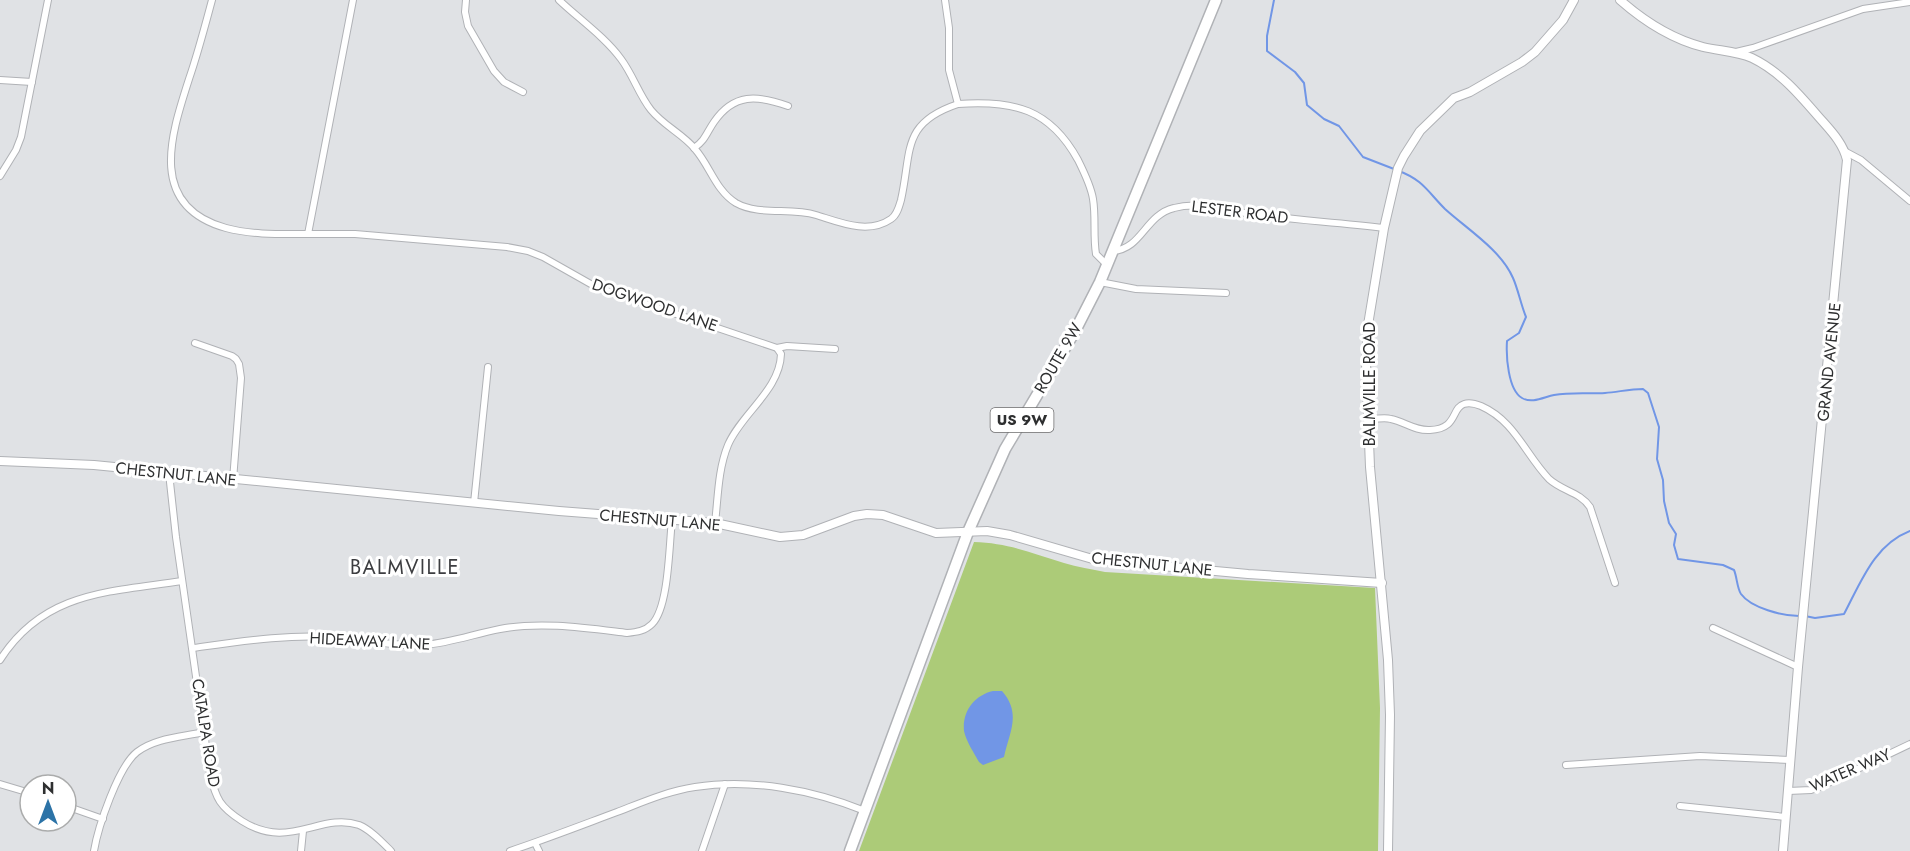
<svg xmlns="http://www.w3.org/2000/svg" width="1910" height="851" viewBox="0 0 1910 851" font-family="Jost,sans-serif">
  <rect width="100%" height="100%" fill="#e0e2e5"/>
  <path fill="#accb78" d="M974,542c34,1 58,11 90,21 13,4 28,6 41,9l270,16 5,120 -2,143h-519z"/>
  <path fill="#7196e6" d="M993,691h9c20,23 7,42 2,66l-21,8 -4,-3c-5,-9 -13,-21 -15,-31 -2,-20 11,-36 29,-40z"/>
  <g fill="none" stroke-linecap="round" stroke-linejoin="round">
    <g stroke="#7196e6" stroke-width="2">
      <path d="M1274,0l-7,36v15l28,21 9,11 3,22 17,14 15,7 24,31 31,12"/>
      <path d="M1399,171c24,9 29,21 46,38 22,20 56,41 68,69 5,11 8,27 13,39l-7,16 -12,8c-1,15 1,49 15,57 10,6 22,-1 32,-3 17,-3 34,-1 51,-2 13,-1 25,-4 38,-4l5,4 11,34 -2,32 6,21 1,21 5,22 7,11 -2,11 4,14 45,6 11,5c3,7 3,18 7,24 10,14 42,22 58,22"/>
      <path d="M1805,616l10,2 29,-4c17,-32 30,-69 66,-83"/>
    </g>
    <g stroke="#b0b2b6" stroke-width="8">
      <g id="street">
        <path d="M212,0c-7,26 -14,53 -23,79 -18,56 -42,127 37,149 26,7 55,6 82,6l45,-234"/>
        <path d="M466,0l-1,12 3,14 26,45 10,11 19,10"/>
        <path d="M559,0c20,19 46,37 62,59 12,16 18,36 30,51 13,16 32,24 44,39 15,17 21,42 41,54 23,13 55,4 80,12 23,7 52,20 75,4 6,-4 8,-12 10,-19 11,-49 0,-77 57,-96"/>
        <path d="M945,0l4,28v42l9,34c56,-4 92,5 120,56 6,12 13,26 15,39 3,18 0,37 3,55l10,10"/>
        <path d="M1736,52l17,-4 110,-39 47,-7"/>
        <path d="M0,80l32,2"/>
        <path d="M694,148c11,-7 13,-16 20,-26 20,-29 43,-27 74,-16"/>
        <path d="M1846,152l15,8 49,41"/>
        <path d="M0,176l16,-26 5,-13 27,-137"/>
        <path d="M308,234h47l152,13 21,4 15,6 53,30 181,61 4,6c-1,36 -40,60 -53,91 -10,24 -10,53 -13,78"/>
        <path d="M1113,251c29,-2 32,-36 61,-43 26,-7 55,3 82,7 42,5 85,8 128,13"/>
        <path d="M1100,282l36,7 90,4"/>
        <path d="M195,343l37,13 4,3 3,5 2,14 -8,102"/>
        <path d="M777,348l10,-2 48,3"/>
        <path d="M1368,420c7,-1 16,-3 23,-1 14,3 24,12 39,11 28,-1 21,-22 34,-26 6,-2 12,0 17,2 34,15 44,48 68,73 13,12 31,13 41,28l25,76"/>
        <path d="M169,473l7,64 34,237c6,25 10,33 32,47 47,30 78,-9 117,4 12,5 23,17 32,26"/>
        <path d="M474,503l14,-136"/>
        <path d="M1713,628l85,39"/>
        <path d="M193,648c49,-7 100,-15 150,-10 27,2 53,9 81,7 26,-2 50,-11 76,-16 41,-8 86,-1 127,4 10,-1 18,-2 25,-9 17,-17 17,-79 20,-104"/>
        <path d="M0,660c44,-69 110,-68 182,-79"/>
        <path d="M1566,765l134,-9 90,4"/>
        <path d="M0,784l30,9"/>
        <path d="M1788,791l23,-1 11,-4 88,-42"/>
        <path d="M66,806l37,13"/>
        <path d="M1680,806l106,11"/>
        <path d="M535,843l4,8"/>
        <path d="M94,851c4,-24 24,-84 43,-99 18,-14 45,-15 67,-20"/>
        <path d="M301,851l2,-20"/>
        <path d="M510,851c36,-12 72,-26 107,-39 26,-10 51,-21 78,-25 56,-9 118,3 170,24"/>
        <path d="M702,851l23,-67"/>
      </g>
    </g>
    <g stroke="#b0b2b6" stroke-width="10">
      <g id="secondary">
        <path d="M1620,0c25,22 52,39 83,47 17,4 34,4 49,11 27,13 46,35 65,57 12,14 26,27 30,45l-49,507 -15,184"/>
        <path d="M0,461l94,4 465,46 156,12 65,14 23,-2 51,-19 13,-2 16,1 53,18 51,-2 23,4 86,25 152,14 134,9"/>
        <path d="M1388,851l2,-136 -2,-55 -18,-193 -4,-104 2,-38 16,-97 14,-60 6,-12 16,-25 34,-33 16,-6 52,-30 13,-10 28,-32 11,-20"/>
      </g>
    </g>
    <g stroke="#b0b2b6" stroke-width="13">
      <path id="highway" d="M850,851l118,-319 37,-83 70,-118 25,-49 116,-282"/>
    </g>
    <use href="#street" stroke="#fff" stroke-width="6"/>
    <use href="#secondary" stroke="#fff" stroke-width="8"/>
    <use href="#highway" stroke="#fff" stroke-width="10"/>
  </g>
  <g text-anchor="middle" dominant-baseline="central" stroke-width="6" stroke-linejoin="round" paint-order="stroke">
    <rect fill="#fff" stroke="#6d6d6e" stroke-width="1.5" x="990.5" y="408" width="63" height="24" rx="4.5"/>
    <g font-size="15" font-weight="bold" fill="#2e2f30">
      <text x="1022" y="420">US 9W</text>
    </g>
    <g font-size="16" fill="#2e2f30" stroke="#fff">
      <text transform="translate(1240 212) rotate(7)">LESTER ROAD</text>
      <text transform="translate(655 305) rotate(19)">DOGWOOD LANE</text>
      <text transform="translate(1058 358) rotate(-60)">ROUTE 9W</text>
      <text transform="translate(1829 362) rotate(-84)">GRAND AVENUE</text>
      <text transform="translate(1369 384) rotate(-90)">BALMVILLE ROAD</text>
      <text transform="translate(176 474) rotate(6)">CHESTNUT LANE</text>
      <text transform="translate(660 520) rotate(5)">CHESTNUT LANE</text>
      <text transform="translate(1152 564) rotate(6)">CHESTNUT LANE</text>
      <text transform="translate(370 641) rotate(3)">HIDEAWAY LANE</text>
      <text transform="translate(206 733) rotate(81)">CATALPA ROAD</text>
      <text transform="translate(1850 770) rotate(-23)">WATER WAY</text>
    </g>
    <g font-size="20" letter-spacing="1.5" fill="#3c3d40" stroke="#fff">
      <text x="405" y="567">BALMVILLE</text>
    </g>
  </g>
  <g transform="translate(48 803)"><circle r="28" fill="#ffffff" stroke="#abacac" stroke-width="1.5"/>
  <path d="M0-4.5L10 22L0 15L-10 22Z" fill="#2c73a7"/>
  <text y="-9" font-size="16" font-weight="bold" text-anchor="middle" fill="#2e2f30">N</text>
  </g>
</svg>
